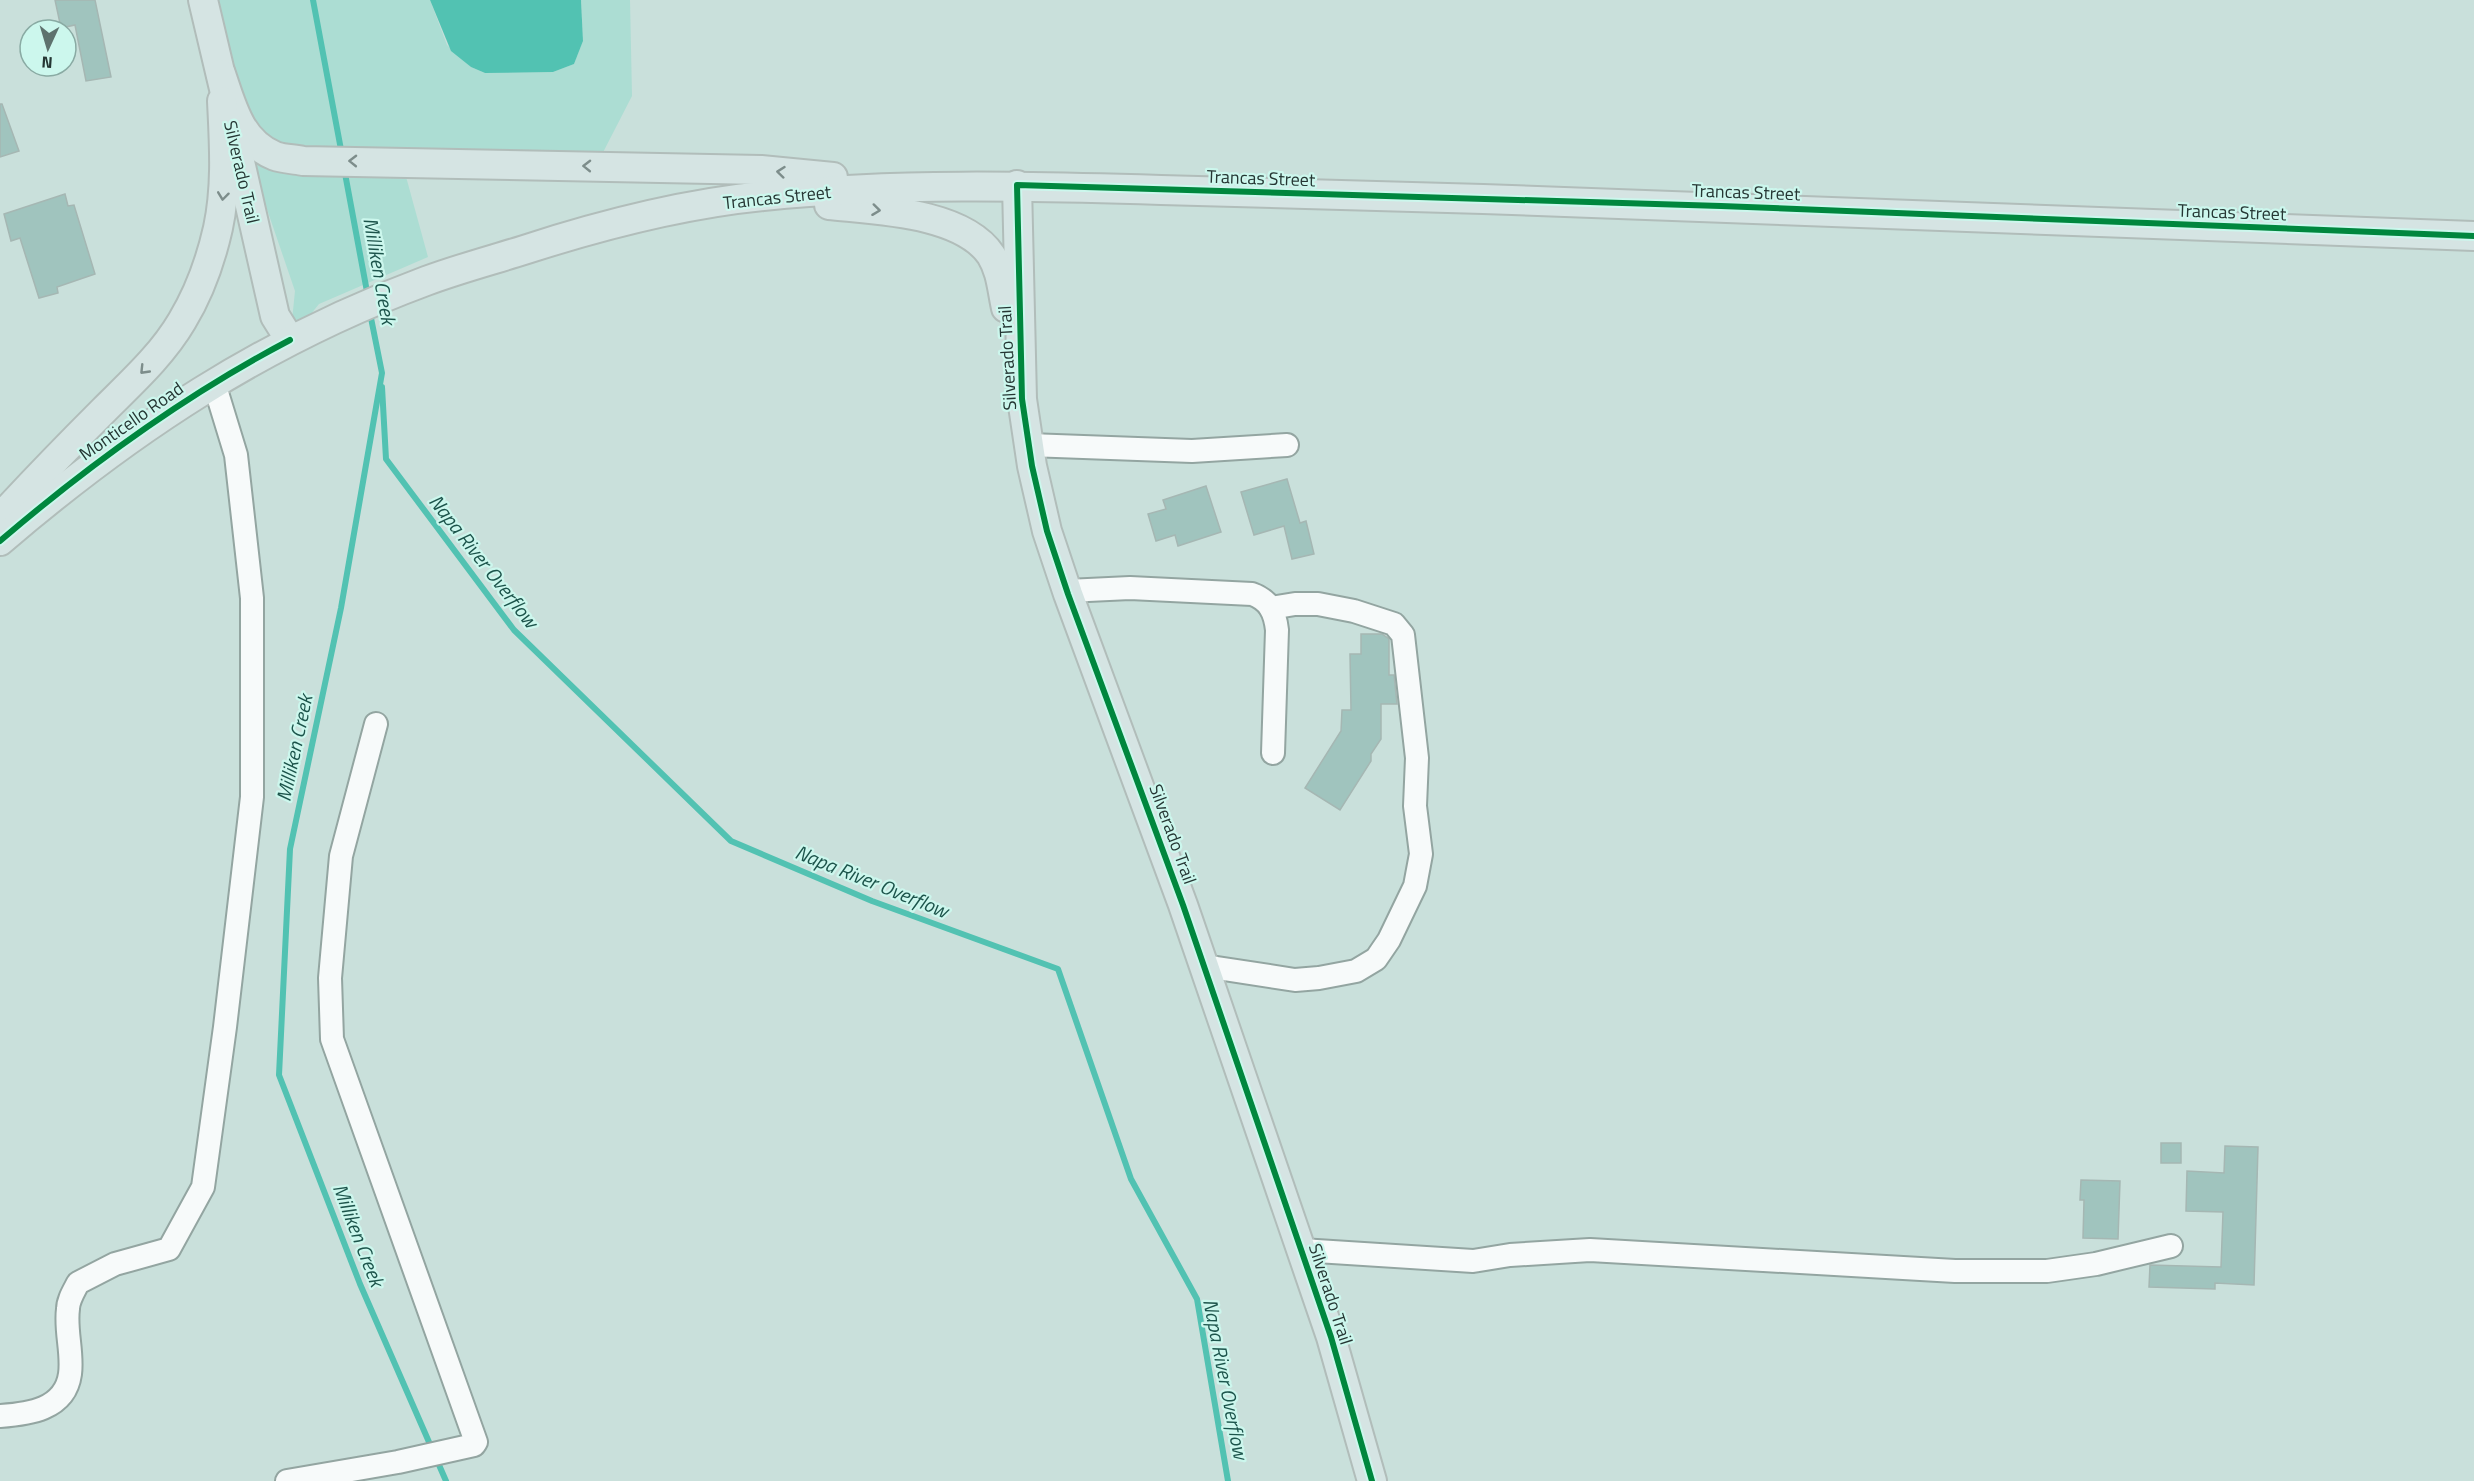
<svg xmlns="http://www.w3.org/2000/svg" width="2474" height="1481" viewBox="0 0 2474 1481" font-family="'Titillium Web',sans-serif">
  <rect width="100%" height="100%" fill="#c9e0db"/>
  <path fill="#acddd3" d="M203,0h227l17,45 24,22 14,6 68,-1 21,-8 9,-23 -2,-41h49l2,96 -36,70 -194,-4 26,95 -109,47 -29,36 5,-49 -74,-216z"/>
  <path fill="#52c2b2" d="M430,0h151l2,41 -9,23 -21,8 -68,1 -14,-6 -20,-16z"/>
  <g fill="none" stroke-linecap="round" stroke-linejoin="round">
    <g stroke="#52c2b2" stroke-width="6">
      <path d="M313,0l29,155"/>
      <path d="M344,168l24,129"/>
      <path d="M370,313l12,60 -41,235 -51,241 -11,226 81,209 86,197"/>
      <path d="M382,387l4,72 128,171 217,211 141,60 186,68 73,210 66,120 31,182"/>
    </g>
  </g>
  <g fill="#a0c4be" stroke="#a5b7b3" stroke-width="1.5">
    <path d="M55,0h40l16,77 -25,4 -11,-56 -14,3z"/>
    <path d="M0,104h2l17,47 -19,6z"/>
    <path d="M65,194l3,12 6,-1 21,69 -38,13 1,6 -19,5 -19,-60 -9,3 -7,-27z"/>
    <path d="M1287,479l13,44 6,-2 8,33 -22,5 -8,-33 -30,9 -13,-43z"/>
    <path d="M1206,486l15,46 -43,14 -3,-11 -19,6 -8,-27 18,-5 -3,-9z"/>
    <path d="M1361,634h21l7,5v36h5l3,29h-16v35l-10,15v7l-31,49 -35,-22 36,-57 1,-21h9l-1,-56h11z"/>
    <rect x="2161" y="1143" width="20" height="20"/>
    <path d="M2225,1146l33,1 -4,138 -39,-2v6l-66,-2 1,-22 71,2 2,-55 -37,-1 1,-40 37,2z"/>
    <path d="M2081,1180l39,1 -2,58 -35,-1 1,-38h-4z"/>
  </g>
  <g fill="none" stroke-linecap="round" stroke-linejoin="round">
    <g stroke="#93a5a1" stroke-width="26">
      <g id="minor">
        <path d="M1029,445l163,6 95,-6"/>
        <path d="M1067,591l63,-3 122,6c17,6 23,18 25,36l-4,123"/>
        <path d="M1204,966l91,14 24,-2 37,-7 20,-12 13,-19 26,-54 6,-32 -6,-48 2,-48 -14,-123 -9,-11 -40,-13 -36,-7h-23l-24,4"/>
        <path d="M1301,1250l172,11 37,-6 80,-5 365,21h92l49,-7 75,-18"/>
        <path d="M0,1416c28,-2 65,-6 70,-42 3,-21 -5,-44 -2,-65 0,-9 6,-18 10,-26l37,-19 54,-15 34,-62 22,-160 27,-230v-199l-16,-143 -22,-72"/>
        <path d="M287,1481l111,-19 76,-17 2,-3 -144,-403 -2,-61 11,-122 35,-132"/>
      </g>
    </g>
    <g stroke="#b1bdba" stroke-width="32">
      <g id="major">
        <path d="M203,0l22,93"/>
        <path d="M221,74c11,32 19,68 54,82 8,3 19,3 28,5l458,9 72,7"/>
        <path d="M236,144l39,172 15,24"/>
        <path d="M1017,185l5,214 10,67 15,65 21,63 115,311 148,432 41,144"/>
        <path d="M829,205c47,5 133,7 162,50 10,16 11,35 15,53"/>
        <path d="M0,518c34,-37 69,-73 104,-108 28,-28 58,-55 78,-89 17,-28 29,-62 36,-93 9,-42 6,-85 4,-127"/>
        <path d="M0,541c131,-112 264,-200 426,-260 32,-12 66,-21 98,-31 77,-25 158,-46 239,-54 132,-13 265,-10 398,-6 108,3 215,6 322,9 331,10 661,24 991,37"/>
      </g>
    </g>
    <use href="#minor" stroke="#f7fafa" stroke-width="22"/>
    <use href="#major" stroke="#d5e4e3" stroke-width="28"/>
    <g stroke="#ccf7ed" stroke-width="10">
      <g id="cycleway">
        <path d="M0,541c90,-77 185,-146 290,-201"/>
        <path d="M1372,1481l-41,-144 -148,-432 -115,-311 -21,-63 -15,-65 -10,-67 -5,-214 704,21 753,30"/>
      </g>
    </g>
    <use href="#cycleway" stroke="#00873e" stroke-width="6"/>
  </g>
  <defs><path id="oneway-chevron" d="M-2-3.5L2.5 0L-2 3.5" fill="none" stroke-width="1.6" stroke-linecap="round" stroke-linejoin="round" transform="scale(1.5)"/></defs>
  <g stroke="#7d8d8b">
    <use href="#oneway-chevron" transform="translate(353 161) rotate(-179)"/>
    <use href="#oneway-chevron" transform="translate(587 166) rotate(-179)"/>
    <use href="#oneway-chevron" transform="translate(781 172) rotate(-174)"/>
    <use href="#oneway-chevron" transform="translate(223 196) rotate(97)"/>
    <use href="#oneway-chevron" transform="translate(876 210) rotate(7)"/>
    <use href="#oneway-chevron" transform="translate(144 370) rotate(134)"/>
  </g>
  <g text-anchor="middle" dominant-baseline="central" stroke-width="4.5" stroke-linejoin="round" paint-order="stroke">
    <g font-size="18" fill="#253633" stroke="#ccf7ed">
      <text transform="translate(242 172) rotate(77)">Silverado Trail</text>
      <text transform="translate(1261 178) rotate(2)">Trancas Street</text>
      <text transform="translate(1746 192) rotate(2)">Trancas Street</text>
      <text transform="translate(777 197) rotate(-6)">Trancas Street</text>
      <text transform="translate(2232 212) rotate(2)">Trancas Street</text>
      <text transform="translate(1007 358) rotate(-93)">Silverado Trail</text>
      <text transform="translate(131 421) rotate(-35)">Monticello Road</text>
      <text transform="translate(1173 834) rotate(70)">Silverado Trail</text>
      <text transform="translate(1331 1294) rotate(72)">Silverado Trail</text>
    </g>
    <g font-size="20" font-style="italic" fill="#1c544b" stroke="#ccf7ed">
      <text transform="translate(380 271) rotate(80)">Milliken Creek</text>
      <text transform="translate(484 561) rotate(52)">Napa River Overflow</text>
      <text transform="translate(294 748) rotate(-78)">Milliken Creek</text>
      <text transform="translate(872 881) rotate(22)">Napa River Overflow</text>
      <text transform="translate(359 1235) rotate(69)">Milliken Creek</text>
      <text transform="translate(1226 1379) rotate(79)">Napa River Overflow</text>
    </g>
  </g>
  <g transform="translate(48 48) rotate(184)"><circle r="28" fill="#ccf7ed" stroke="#89aaa3" stroke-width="1.5"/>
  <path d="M0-4.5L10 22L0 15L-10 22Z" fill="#5e726e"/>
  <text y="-9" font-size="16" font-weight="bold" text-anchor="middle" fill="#253633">N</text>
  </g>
</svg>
